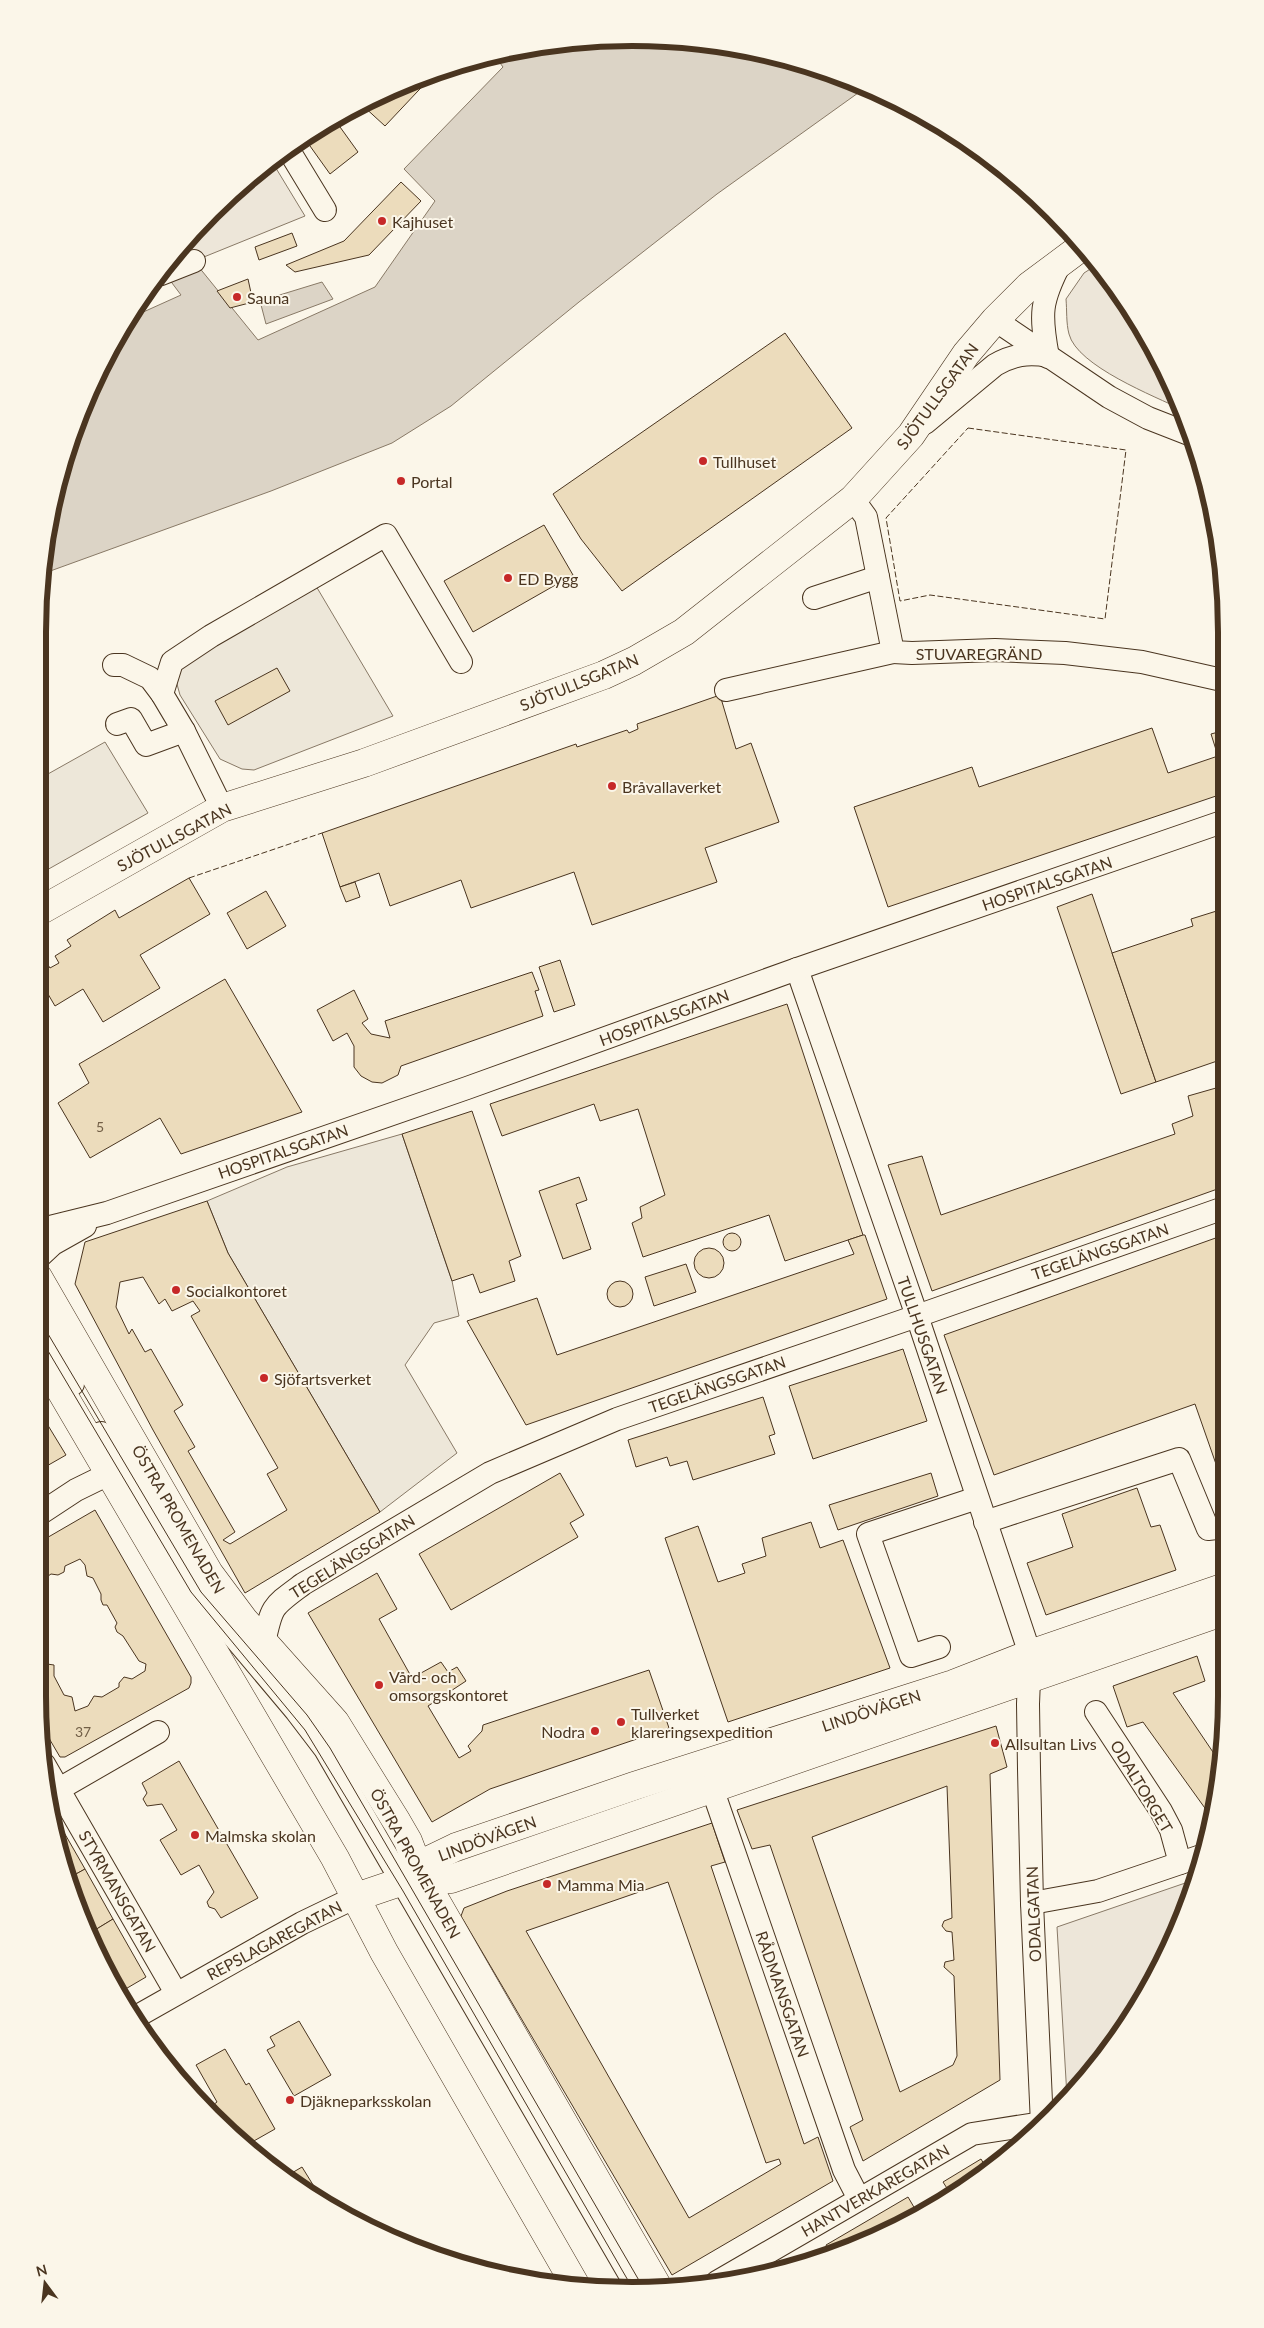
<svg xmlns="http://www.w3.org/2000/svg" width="1264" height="2328" viewBox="0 0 1264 2328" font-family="Lato,sans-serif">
  <rect width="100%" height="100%" fill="#fbf6e9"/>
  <g fill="#ede6d9" stroke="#887966">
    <path d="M271,160l34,56 -111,45 -13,-16 4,-5z"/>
    <path d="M1095,266l31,35 57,109c-29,-14 -106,-44 -114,-76 -3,-11 -2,-24 -3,-35l18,-26z"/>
    <path d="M1194,1880l-47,113 -44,65 -36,39 -10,-170z"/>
  </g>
  <g fill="#ede7d9" stroke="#887966">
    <path d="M316,586l77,130 -139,54 -12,-1 -22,-10 -40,-64 -5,-18 1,-13z"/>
    <path d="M105,742l43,71 -110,62 1,-96z"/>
    <path d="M402,1134l50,147 7,35 -25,7 -29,42 52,88 -77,59 -152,-259 -21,-52 80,-34z"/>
  </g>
  <g fill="#dcd4c6" stroke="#887966">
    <path d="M593,39l116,4 114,26 42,19 -148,106 -138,108 -128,104 -59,37 -121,48 -229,83 16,-96 59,-143 13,-17 51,-23 -18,-24 18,-26 77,95 117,-53 60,-86 -31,-32 99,-102 -9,-12z"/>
    <path d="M322,282l11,17 -67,25 -6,-23z"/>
  </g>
  <g fill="#ecdcbc" stroke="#4a3520" fill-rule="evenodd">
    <path d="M434,74l-49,52 -24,-22 8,-5z"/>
    <path d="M335,120l23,32 -28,22 -25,-35z"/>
    <path d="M401,182l20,19 -52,54 -74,17 -9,-7 58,-24z"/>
    <path d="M292,233l5,13 -38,14 -4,-13z"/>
    <path d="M248,279l5,23 -23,6 -13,-17z"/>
    <path d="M785,333l67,95 -230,163 -41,-52 -28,-45z"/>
    <path d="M544,525l29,50 -100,57 -29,-51z"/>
    <path d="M277,668l13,23 -62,34 -13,-24z"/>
    <path d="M720,695l16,54 15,-6 28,79 -74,26 12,34 -125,43 -18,-53 -103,36 -10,-28 -71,26 -11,-33 -39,14 -18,-54 254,-89 1,3 50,-17 2,3 9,-4 -1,-5z"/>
    <path d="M1152,728l16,45 50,-17 -7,-22 11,-3v63l-334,113 -34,-100 118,-40 7,20z"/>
    <path d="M189,878l21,36 -70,41 20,33 -57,34 -20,-33 -28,17 -17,-29v-7l10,-5 2,3 9,-5 -4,-7 16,-10 -4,-6 48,-30 4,8z"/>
    <path d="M355,882l5,15 -14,5 -6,-15z"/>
    <path d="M266,891l20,35 -39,23 -20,-36z"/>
    <path d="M1092,894l64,188 -35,12 -64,-187z"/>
    <path d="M1223,909v150l-67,23 -44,-129 81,-27 -2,-7z"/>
    <path d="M560,960l15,45 -21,7 -15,-45z"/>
    <path d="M532,972l7,18 -4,1 8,25 -142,50 -3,9 -16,8 -10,-1 -11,-6 -7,-9v-21l-7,-13 -14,8 -16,-31 37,-20 14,29 -6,4 9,11 19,4 -5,-17z"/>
    <path d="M225,979l77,133 -121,42 -21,-36 -70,40 -32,-55 31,-20 -10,-19z"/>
    <path d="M787,1004l76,231 -78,26 -16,-46 -126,42 -11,-34 10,-5 -2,-11 25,-12 -27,-86 -38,12 -6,-17 -92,32 -12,-32z"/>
    <path d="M1223,1086v101l-291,104 -44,-126 34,-9 19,59 234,-81 -3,-10 21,-8 -5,-20z"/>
    <path d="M472,1111l49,145 -12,5 6,20 -35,12 -7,-19 -21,7 -50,-147z"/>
    <path d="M579,1177l8,23 -11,4 15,45 -28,10 -24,-68z"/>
    <path d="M207,1201l21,52 152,259 -135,81 -92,-163 -78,-146 10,-42zM143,1277l16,27 6,-5 7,12 21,-10 7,10 -9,5 87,152 -11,6 20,36 -57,34 -7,-4 12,-8 -47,-81 7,-4 -21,-36 9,-6 -32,-56 -6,3 -13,-23 -3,5 -13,-27 4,-25z"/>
    <circle cx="732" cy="1242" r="9"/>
    <path d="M863,1235h2l22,64 -361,126 -59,-104 70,-23 20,57 297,-101 -6,-14z"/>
    <path d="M1224,1235v252l-29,-83 -201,71 -50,-140z"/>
    <circle cx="709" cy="1263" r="15"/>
    <path d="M686,1264l10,28 -42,14 -9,-29z"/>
    <circle cx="620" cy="1294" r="13"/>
    <path d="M903,1349l24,72 -114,38 -24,-73z"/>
    <path d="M763,1397l12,37 -6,2 6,18 -82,26 -6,-19 -17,5 -3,-9 -31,10 -8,-27z"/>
    <path d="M38,1409l28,46 -28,16z"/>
    <path d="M560,1473l24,42 -14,8 8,14 -127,73 -32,-56z"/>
    <path d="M931,1473l7,23 -100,34 -9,-25z"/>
    <path d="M1137,1488l14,39 9,-2 16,45 -130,45 -19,-52 46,-16 -11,-33z"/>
    <path d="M95,1510l96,167v6l-2,5 -124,69h-5l-20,-34 -2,-27v-53v6l9,15 7,1v11l10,19 8,2 3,14 13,-5 6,-10 8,1 17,-10v-4l5,-6 8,2 13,-8 1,-7 -7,-3 -16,-25 -6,-4 -2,-5 2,-4 -10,-18h-4l-2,-5v-6l-8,-16 -6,-2 -2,-11 -5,-6 -15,7 -1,6 -6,3 -7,-1 -13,9v-40z"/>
    <path d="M811,1522l9,26 23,-8 47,128 -162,54 -63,-184 33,-12 20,56 27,-9 -3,-9 24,-8 -4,-18z"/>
    <path d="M377,1573l20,36 -18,10 33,59 29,-16 7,10 9,-5 9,14 -38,25 31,52 12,-7 -3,-5 14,-15 1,-6 166,-55 20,58 -179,61 -58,33 -124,-209z"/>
    <path d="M1225,1645v19l-6,-17z"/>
    <path d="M1197,1656l8,25 -32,12 44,65 4,1 -8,50 -6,2 -64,-89 -16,5 -14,-41z"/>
    <path d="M996,1726l11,41 -17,7 10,306 -137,81 -13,-34 13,-7 -93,-275 -18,4 -15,-39zM947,1786l5,132 -8,3 -2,5 4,5 6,1 2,28 -9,2 -1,5 10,9 3,80 -4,9 -53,27 -88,-255z"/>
    <path d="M179,1761l79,137 -37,20 -6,-9 -6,-2 -2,-5 7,-10 -15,-27 -18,10 -21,-35 17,-10 -15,-26 -15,2 -4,-7 4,-6 -5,-10z"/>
    <path d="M49,1813l5,2 31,54 -18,10z"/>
    <path d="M712,1823l13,39 -14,4 93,278 14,-7 15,44 -161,94 -211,-359 3,-8 43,-17zM668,1882l98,281 13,-4 2,5 -92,54 -163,-287z"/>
    <path d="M85,1869l28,50 -23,14 -23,-54z"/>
    <path d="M113,1919l33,58 -29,17 -27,-61z"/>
    <path d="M299,2021l32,54 -37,21 -27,-46 8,-4 -5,-9z"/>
    <path d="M225,2049l21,36 3,-2 26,46 -30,17 -19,-18 -13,-23 4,-3 -21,-37z"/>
    <path d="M981,2159l7,12 -36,25 -9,-14z"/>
    <path d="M302,2167l21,34 -21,-11 -17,-13z"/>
    <path d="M908,2197l10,17 -58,31 -42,14 12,-5 -4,-9z"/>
    <path d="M799,2262l2,3 -16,5z"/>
  </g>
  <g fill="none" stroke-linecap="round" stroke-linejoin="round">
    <g stroke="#4a3520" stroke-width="24">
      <g id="minor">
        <path d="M288,149l37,61"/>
        <path d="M161,274l33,-13"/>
        <path d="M995,320l114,77 39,21 41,16"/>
        <path d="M1048,357c-8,-43 -8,-55 13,-95"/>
        <path d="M925,423l70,-58c17,-10 33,-13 53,-9"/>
        <path d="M853,499l13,18 27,135 19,1 83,-3 70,3 77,9 80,18"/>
        <path d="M814,598l64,-21"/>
        <path d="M114,665h9l27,13 12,16 22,37 38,77"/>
        <path d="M726,690l167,-38"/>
        <path d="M162,694l10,-32 39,-26 175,-101 75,127"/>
        <path d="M117,724l14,-5 15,26 38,-14"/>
        <path d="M797,969l120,347 113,338 -2,50 1,65 3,134 10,221"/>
        <path d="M38,1230l69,-17 360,-125 330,-119 425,-147"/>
        <path d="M38,1258l15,-14 32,-18"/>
        <path d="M38,1324l35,60"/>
        <path d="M101,1433l95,159 100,119 29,38 313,540"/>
        <path d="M38,1515l38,-25 49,-24"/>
        <path d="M985,1522l194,-63 29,70 17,-2"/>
        <path d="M264,1643c8,-38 8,-36 39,-59l187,-111 127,-54 300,-103 307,-108"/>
        <path d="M939,1647l-28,9 -43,-122 109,-36"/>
        <path d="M1096,1712l65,99 10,19 9,33"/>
        <path d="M44,1764l132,229"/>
        <path d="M712,1788l132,382 15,29"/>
        <path d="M47,1796l111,-64"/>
        <path d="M1032,1903l66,-12 106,-36"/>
        <path d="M134,2018l168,-95 54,-26"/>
        <path d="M717,2282l255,-148 70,-11"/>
      </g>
    </g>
    <g stroke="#4a3520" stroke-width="29">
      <g id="major">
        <path d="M38,912l184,-104 142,-45 240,-88 30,-14 50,-29 169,-133 58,-64 55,-81 29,-34 34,-34 51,-38"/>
        <path d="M38,1277l171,296 35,47 91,102 62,100 11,19 13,34 238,414"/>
        <path d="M38,1352l297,506 49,94 192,334"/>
        <path d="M421,1875l8,-15 27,-13 178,-61 319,-102 77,-30 195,-67"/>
        <path d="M421,1875l16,5 14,-1 774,-268"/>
        <path d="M356,1897l65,-22"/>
      </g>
    </g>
    <use href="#minor" stroke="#fbf6e9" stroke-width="22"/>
    <use href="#major" stroke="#fbf6e9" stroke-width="28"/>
    <g stroke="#4a3520" stroke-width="1">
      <path d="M38,1317l163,275 106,123 23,33 314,541"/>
      <path d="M38,1334l153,258 114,138 98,161 230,398"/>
    </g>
    <g stroke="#4a3520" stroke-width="1" stroke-dasharray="6 2.5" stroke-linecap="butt">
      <path d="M968,428l158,22 -21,169 -175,-24 -30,6 -14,-83z"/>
      <path d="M189,878l133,-45"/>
    </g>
  </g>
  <g fill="#c62828" stroke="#fbf6e9" stroke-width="2">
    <circle cx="382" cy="221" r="5"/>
    <circle cx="237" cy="297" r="5"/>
    <circle cx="703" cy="461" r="5"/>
    <circle cx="401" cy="481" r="5"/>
    <circle cx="508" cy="578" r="5"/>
    <circle cx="612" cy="786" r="5"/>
    <circle cx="176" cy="1290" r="5"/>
    <circle cx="264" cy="1378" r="5"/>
    <circle cx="379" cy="1685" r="5"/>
    <circle cx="621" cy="1722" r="5"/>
    <circle cx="595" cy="1731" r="5"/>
    <circle cx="995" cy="1743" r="5"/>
    <circle cx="195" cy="1835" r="5"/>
    <circle cx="547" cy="1884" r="5"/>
    <circle cx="290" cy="2100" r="5"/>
  </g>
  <g text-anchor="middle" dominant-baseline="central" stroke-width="4" stroke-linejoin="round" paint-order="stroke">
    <g font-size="14" fill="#725f47">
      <text x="100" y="1126">5</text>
      <text x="83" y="1731">37</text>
    </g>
    <g font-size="16" fill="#4a3520" stroke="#fbf6e9" text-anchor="start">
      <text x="392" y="221">Kajhuset</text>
      <text x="247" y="297">Sauna</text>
      <text x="713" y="461">Tullhuset</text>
      <text x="411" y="481">Portal</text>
      <text x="518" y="578">ED Bygg</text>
      <text x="622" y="786">Bråvallaverket</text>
      <text x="186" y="1290">Socialkontoret</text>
      <text x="274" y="1378">Sjöfartsverket</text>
      <text x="389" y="1676">Vård- och<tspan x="389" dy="18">omsorgskontoret</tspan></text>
      <text x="631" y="1713">Tullverket<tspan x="631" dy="18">klareringsexpedition</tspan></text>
      <text x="585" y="1731" text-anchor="end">Nodra</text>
      <text x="1005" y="1743">Allsultan Livs</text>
      <text x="205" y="1835">Malmska skolan</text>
      <text x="557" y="1884">Mamma Mia</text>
      <text x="300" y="2100">Djäkneparksskolan</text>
    </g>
    <g font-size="16" fill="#4a3520" stroke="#fbf6e9">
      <text transform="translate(937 396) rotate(-54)">SJÖTULLSGATAN</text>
      <text x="979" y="653">STUVAREGRÄND</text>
      <text transform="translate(579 682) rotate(-22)">SJÖTULLSGATAN</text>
      <text transform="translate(174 837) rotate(-28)">SJÖTULLSGATAN</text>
      <text transform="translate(1047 883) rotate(-19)">HOSPITALSGATAN</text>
      <text transform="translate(664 1017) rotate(-20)">HOSPITALSGATAN</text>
      <text transform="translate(283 1151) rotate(-19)">HOSPITALSGATAN</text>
      <text transform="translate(1100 1251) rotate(-19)">TEGELÄNGSGATAN</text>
      <text transform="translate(923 1335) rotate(71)">TULLHUSGATAN</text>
      <text transform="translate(717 1384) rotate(-19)">TEGELÄNGSGATAN</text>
      <text transform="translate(179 1519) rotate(60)">ÖSTRA PROMENADEN</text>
      <text transform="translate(352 1556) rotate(-32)">TEGELÄNGSGATAN</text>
      <text transform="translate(871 1710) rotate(-18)">LINDÖVÄGEN</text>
      <text transform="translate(1142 1786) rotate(59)">ODALTORGET</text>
      <text transform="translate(487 1838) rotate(-20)">LINDÖVÄGEN</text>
      <text transform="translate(416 1863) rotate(61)">ÖSTRA PROMENADEN</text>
      <text transform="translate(118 1891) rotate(60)">STYRMANSGATAN</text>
      <text transform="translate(1033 1914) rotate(-92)">ODALGATAN</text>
      <text transform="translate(274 1940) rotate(-28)">REPSLAGAREGATAN</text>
      <text transform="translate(783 1994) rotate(71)">RÅDMANSGATAN</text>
      <text transform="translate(875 2190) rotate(-30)">HANTVERKAREGATAN</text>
    </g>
  </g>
  <path d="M0 0H1264V2328H0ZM632 46H632A586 586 0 0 1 1218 632V1696A586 586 0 0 1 632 2282H632A586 586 0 0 1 46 1696V632A586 586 0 0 1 632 46Z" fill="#fbf6e9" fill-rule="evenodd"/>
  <path fill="none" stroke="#4a3520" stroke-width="6" d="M632 46H632A586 586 0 0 1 1218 632V1696A586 586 0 0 1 632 2282H632A586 586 0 0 1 46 1696V632A586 586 0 0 1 632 46Z"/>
  <g transform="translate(45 2283) rotate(345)" stroke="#fbf6e9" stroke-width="4" paint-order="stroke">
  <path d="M0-4L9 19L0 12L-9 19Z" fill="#4a3520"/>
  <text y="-8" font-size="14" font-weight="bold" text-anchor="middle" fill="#4a3520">N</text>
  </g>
</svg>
